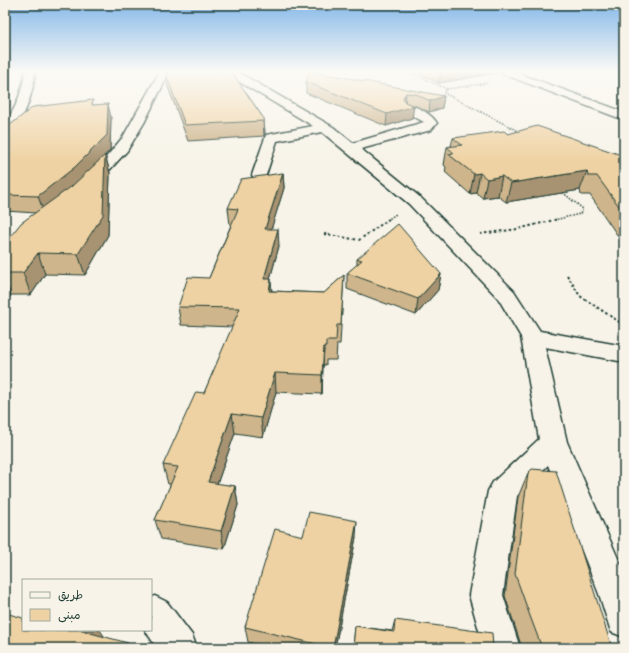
<svg xmlns="http://www.w3.org/2000/svg" width="629" height="653" viewBox="0 0 629 653" font-family="'Playpen Sans','Playpen Sans Arabic',sans-serif">
  <rect width="100%" height="100%" fill="#f7f3e8"/>
  <filter id="ink" filterUnits="userSpaceOnUse"><feTurbulence type="fractalNoise" baseFrequency=".025" numOctaves="2"/><feDisplacementMap in="SourceGraphic" scale="8" xChannelSelector="R" yChannelSelector="G"/><feConvolveMatrix kernelMatrix="1 2 1 2 8 2 1 2 1" color-interpolation-filters="sRGB"/></filter>
  <g filter="url(#ink)">
    <g fill="none" stroke-linecap="round" stroke-linejoin="round">
      <g stroke="#1f3d34" stroke-width="3">
        <g id="street">
          <path d="M25,71h10c-1,17 -11,58 -30,63 0,-15 7,-19 12,-32 4,-10 7,-20 8,-31z"/>
          <path d="M160,71h10l-26,52 -17,28 -34,37 -5,2 -5,-2 -3,-3 3,-3 20,-21 20,-24z"/>
          <path d="M225,71h11l97,56 20,16 71,-21 -19,-10 -2,-3 2,-3c11,-2 26,8 32,17l-6,7 -70,19 60,49 93,93 26,40 84,15v16l-79,-15 22,95 57,130v65l-13,-5 -12,-38 -51,-129 -31,31 -14,99 17,53h-36l-15,-53 19,-104 5,-9 46,-43 -18,-102 -23,-39 -89,-94 -87,-72 -45,9 -11,34 -2,3 -5,1 -5,-1 -2,-3 14,-40 47,-9 -80,-48z"/>
          <path d="M503,71h9l112,41v8l-121,-46 -1,-2z"/>
          <path d="M155,596l12,6 25,33 5,13h-40l-12,-18h6v-32z"/>
        </g>
      </g>
      <g stroke="#1f3d34" stroke-width="1.5" stroke-dasharray="1.5 1.5" stroke-linecap="butt">
        <path d="M407,71l40,18 -3,4 76,39"/>
        <path d="M447,89l41,-6"/>
        <path d="M387,220l9,-6"/>
        <path d="M554,220l26,-6 3,-5 -22,-18"/>
      </g>
      <g stroke="#1f3d34" stroke-width="2" stroke-dasharray="2.5 2.5" stroke-linecap="butt">
        <path d="M324,234l35,6 30,-21"/>
        <path d="M480,234l38,-5 40,-10"/>
        <path d="M567,275l13,21 44,29"/>
      </g>
      <use href="#street" fill="#f7f3e8" fill-rule="evenodd"/>
    </g>
    <g fill="#ceb58c" stroke="#1f3d34">
      <path d="M167,71h64l33,48 1,15 -1,2 -76,5 -20,-54 -2,-13h1z"/>
      <path d="M414,71h88l-1,1 -62,11z"/>
      <path d="M306,82l138,14 -2,12 -13,4 -15,-7h-2v13l-26,8 -80,-33z"/>
      <path d="M94,105l17,13 -1,32 -5,5 5,18 -2,62 -23,40 -40,-1 -14,21h-20l-4,6h-2v-58l31,-30 -31,-2v-82z"/>
      <path d="M508,134l116,22v89l-34,-50h-9l-1,-5 -74,12 -8,-6 -15,2 -7,-5 -6,1 -25,-22 1,-5 -2,-2 3,-18 4,-1 2,-8z"/>
      <path d="M283,173l1,15 -13,41 8,17 -9,33 2,12 52,2 20,-18 -4,69h-3l-1,16h-10v5h-3l-1,29 -46,-2 -13,45 -28,-4 -18,51 18,2 3,19 -14,44 -63,-10 -6,-19 16,-36h-3l-5,-19 41,-72 29,-66 -52,-2 -3,-18 31,-29 22,-53h-1l-2,-17z"/>
      <path d="M357,259l84,15 -3,16 -22,25 -69,-26v-16l10,-8z"/>
      <path d="M528,473l84,175h-90l-17,-52 13,-99z"/>
      <path d="M303,536l53,1 -21,111h-62l-25,-6 -3,-15z"/>
      <path d="M395,620l98,28h-140l2,-22 37,5z"/>
    </g>
    <g fill="#a79372" stroke="#1f3d34">
      <path d="M441,71h61l-1,1 -62,11z"/>
      <path d="M406,93l-1,11 9,2 -2,12 -26,8 1,-12 16,-16z"/>
      <path d="M444,96l-2,12 -13,4 1,-11z"/>
      <path d="M108,104l3,14 -1,32 -5,5 5,18 -2,62 -23,40 -7,-21 -34,-41 -6,-17z"/>
      <path d="M264,119l1,15 -1,2 -1,-15z"/>
      <path d="M624,165v18l-5,-17z"/>
      <path d="M587,171l-7,19 -74,12 5,-19z"/>
      <path d="M283,173l1,15 -18,58 -1,-17z"/>
      <path d="M480,173l-4,20 -6,1 4,-20z"/>
      <path d="M502,176l-4,20 -15,2 4,-19z"/>
      <path d="M278,229l1,17 -14,51 -1,-18z"/>
      <path d="M38,253l7,21 -14,21 -8,-22z"/>
      <path d="M441,274l-3,16 -22,25 2,-16z"/>
      <path d="M271,279l1,18 -3,-6z"/>
      <path d="M5,280l6,15 -4,6 -2,-5z"/>
      <path d="M324,347l-1,18 -1,29v-19z"/>
      <path d="M275,373l1,19 -13,45 -2,-19z"/>
      <path d="M232,414l3,19 -24,68 -3,-19z"/>
      <path d="M235,486l3,19 -14,44 -3,-18z"/>
      <path d="M357,521l-1,16 -21,111h-2z"/>
      <path d="M84,630h16l4,6 -6,12 -15,-17z"/>
      <path d="M128,643l2,5h-4z"/>
    </g>
    <g fill="#efd2a3" stroke="#1f3d34">
      <path d="M168,71h63l33,48 -1,2 -78,4 -19,-51 3,-1z"/>
      <path d="M310,71l134,25 -14,5 -14,-7 -10,-1 -3,5 2,4 9,4 -27,8 -81,-32z"/>
      <path d="M93,100l-1,5 16,-1 -1,31 -32,32 -37,29 -33,-1v-66l28,-22z"/>
      <path d="M537,126l87,30v9l-5,1 5,13v34l-27,-37h-9l-1,-5 -76,12 -9,-7 -15,3 -7,-6 -6,1 -26,-20 6,-1 -7,-6 15,-2 -9,-7 51,-7 4,3z"/>
      <path d="M105,155l-2,60 -25,39 -40,-1 -15,20h-18v-30l16,-20 51,-37z"/>
      <path d="M283,173l-18,56h13l-14,50h7l-2,12 55,2 20,-18 -3,50h-4l-1,16h-10v6h-2l-2,28 -47,-2 -14,45 -29,-4 -24,68 27,4 -14,45 -66,-11 23,-53 -15,-2 33,-73 8,1 36,-85 -62,-1 10,-30 21,1 29,-69 -10,-1 13,-29z"/>
      <path d="M398,224l43,50 -23,25 -71,-26 15,-13 -5,-1z"/>
      <path d="M532,469l24,2 56,177h-70l-12,-32 -15,-42 13,-101z"/>
      <path d="M309,512l48,9 -24,127 -88,-21 30,-98 28,7z"/>
      <path d="M5,613l18,5v12h61l-1,1 45,12 -2,5h-121z"/>
      <path d="M395,620l97,13 1,15h-140l2,-22 39,6z"/>
    </g>
  </g>
  <linearGradient id="sky" x2="0" y2="1"><stop stop-color="#85b8e9"/><stop offset="0.44" stop-color="#fbfaf5"/><stop offset="1" stop-color="#fbfaf5" stop-opacity="0"/></linearGradient>
  <rect width="629" height="162" fill="url(#sky)"/>
  <rect width="629" height="653" fill="none" stroke="#f7f3e8" stroke-width="20"/>
  <rect x="10" y="10" width="609" height="633" fill="none" stroke="#1f3d34" stroke-width="1.5" filter="url(#ink)"/>
  <rect x="22" y="579" width="130" height="52" fill="#f7f3e8" stroke="#a1aaa0"/>
  <rect x="30" y="592" width="20" height="6" fill="#f7f3e8" stroke="#a1aaa0"/>
  <text x="58" y="599" font-size="12" fill="#1f3d34">طريق</text>
  <rect x="30" y="609" width="20" height="12" fill="#efd2a3" stroke="#a1aaa0"/>
  <text x="58" y="619" font-size="12" fill="#1f3d34">مبنى</text>
</svg>
